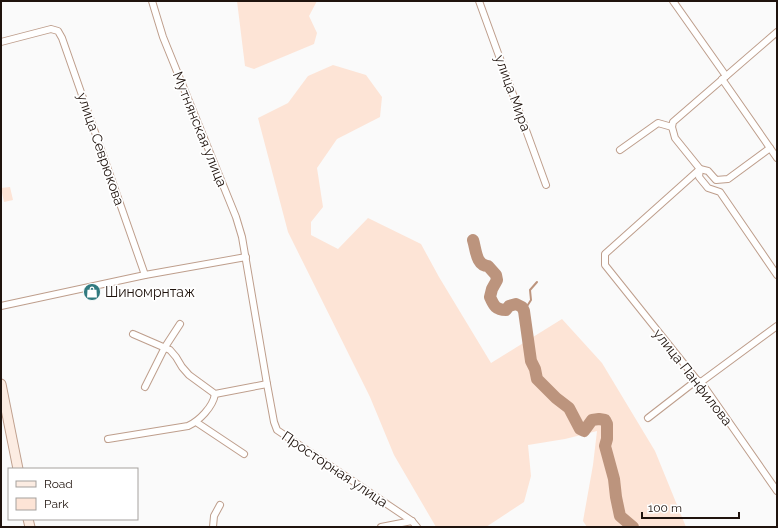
<svg xmlns="http://www.w3.org/2000/svg" width="778" height="528" viewBox="0 0 778 528" font-family="Raleway,sans-serif">
  <rect width="100%" height="100%" fill="#fafafa"/>
  <g fill="#fde4d6">
    <path d="M237,1h80l-8,15 8,17 -3,11 -60,25 -9,-3z"/>
    <path d="M333,65l33,10 16,22 -2,20 -43,22 -20,29 6,39 -12,15v13l27,14 30,-31 53,26 18,33 52,86 71,-44 40,44 53,88 31,76h-99l-4,-6 10,-56 4,-34 -32,8 -37,6 3,31 -7,26 -38,25h-50l-42,-72 -24,-58 -82,-165 -30,-114 30,-15 20,-27z"/>
    <path d="M10,187l3,13 -9,2 -3,-14z"/>
  </g>
  <path fill="#bc947d" d="M488,265h4l4,6 -4,3 -3,-1 -3,-6z"/>
  <g fill="none" stroke-linecap="round" stroke-linejoin="round">
    <path stroke="#bc947d" stroke-width="2" d="M524,311l7,-11 -1,-10 7,-8"/>
    <path stroke="#bc947d" stroke-width="12" d="M473,240c3,9 3,26 15,26l8,9 1,5 -5,9 -2,8c4,9 6,13 16,13l3,-4 7,-2 6,3 2,4 7,50 4,8 2,10 19,19 13,10 11,21 4,2 8,-11 7,-1 6,1 2,4v15l-2,7 9,33 2,18 4,19 13,11"/>
    <g stroke="#be9e8c" stroke-width="8">
      <g id="street">
        <path d="M152,1l11,36 73,180 6,20 25,147 7,38 3,8 135,91 5,6"/>
        <path d="M479,1l67,184"/>
        <path d="M673,1l53,75"/>
        <path d="M1,42l50,-13 7,2 4,7 83,237"/>
        <path d="M722,79l55,79"/>
        <path d="M672,127l3,11 25,31 -1,8 9,11 12,4 57,83"/>
        <path d="M770,148l-42,31 -12,1 -8,-9 -8,-2 -95,85v11l92,115 4,2 76,109"/>
        <path d="M620,150l38,-27 14,4 1,-5 104,-90"/>
        <path d="M1,306l144,-31 101,-18"/>
        <path d="M133,334l37,16 6,7 6,10 7,8 26,19 52,-10"/>
        <path d="M701,382l76,-56"/>
        <path d="M145,387l20,-40 15,-23"/>
        <path d="M648,418l49,-38"/>
        <path d="M196,422l48,32"/>
        <path d="M108,439l80,-13c11,-5 25,-19 27,-32"/>
        <path d="M213,527l1,-11 6,-11"/>
        <path d="M381,527l31,-6"/>
      </g>
    </g>
    <g stroke="#be9e8c" stroke-width="11">
      <g id="secondary">
        <path d="M1,384l17,85"/>
        <path d="M28,519l2,8"/>
      </g>
    </g>
    <use href="#street" stroke="#fff" stroke-width="6"/>
    <use href="#secondary" stroke="#fcece2" stroke-width="9"/>
  </g>
  <defs>
    <g id="shop-disc" transform="scale(0.9)"><circle r="9.5" fill="#317a7f" stroke="#fff"/><path d="M-5-2.5h2.3a2.7 3.5 0 0 1 5.4 0H5L5.5 6h-11ZM-1.5-2.5h3a1.5 2.3 0 0 0-3 0Z" fill="#fff"/></g>
  </defs>
  <g fill-rule="evenodd">
    <use href="#shop-disc" x="92" y="292"/>
  </g>
  <g text-anchor="middle" dominant-baseline="central" stroke-width="3.5" stroke-linejoin="round" paint-order="stroke">
    <g font-size="14" fill="#1f130d" stroke="#fff">
      <text transform="translate(513 93) rotate(70)">улица Мира</text>
      <text transform="translate(200 129) rotate(68)">Мутнянская улица</text>
      <text transform="translate(101 149) rotate(71)">улица Севрюкова</text>
      <text transform="translate(693 377) rotate(52)">улица Панфилова</text>
      <text transform="translate(335 469) rotate(34)">Просторная улица</text>
    </g>
    <g font-size="14" fill="#1f130d" stroke="#fff" text-anchor="start">
      <text x="105" y="292">Шиномрнтаж</text>
    </g>
  </g>
  <rect width="778" height="528" fill="none" stroke="#1f130d" stroke-width="4"/>
  <rect x="8" y="468" width="130" height="52" fill="#ffffff" stroke="#a5a19e"/>
  <rect x="16" y="481" width="20" height="6" fill="#fcece2" stroke="#a5a19e"/>
  <text x="44" y="488" font-size="12" fill="#1f130d">Road</text>
  <rect x="16" y="498" width="20" height="12" fill="#fde4d6" stroke="#a5a19e"/>
  <text x="44" y="508" font-size="12" fill="#1f130d">Park</text>
  <path d="M642 512v6h97v-6" fill="none" stroke="#1f130d" stroke-width="2"/>
  <text x="648" y="512" font-size="12" fill="#1f130d" stroke="#ffffff" stroke-width="3" paint-order="stroke">100 m</text>
</svg>
